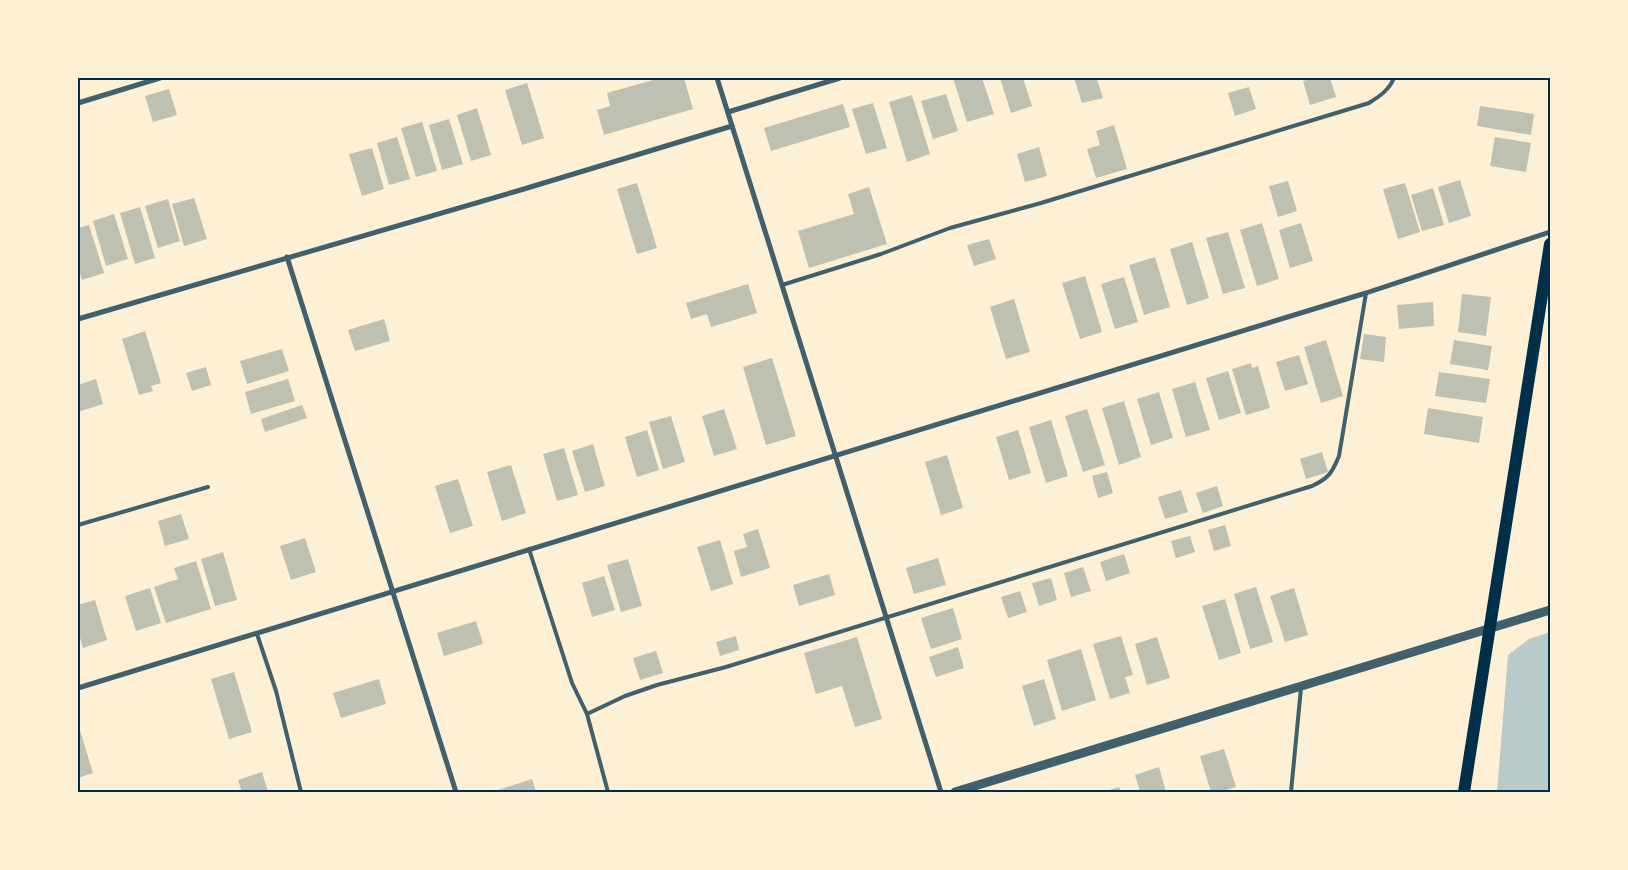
<svg xmlns="http://www.w3.org/2000/svg" width="1628" height="870" viewBox="0 0 1628 870" font-family="Jost,sans-serif">
  <rect width="100%" height="100%" fill="#fdf0d5"/>
  <path fill="#b9caca" d="M1550,632v160h-53l11,-137 21,-16z"/>
  <g fill="#bec0b2">
    <path d="M660,78h24l9,31 -89,26 -7,-25 13,-4 -3,-13z"/>
    <path d="M953,78h29l12,36 -27,8z"/>
    <path d="M1000,78h23l9,28 -21,7z"/>
    <path d="M1074,78h27l-4,1 6,19 -21,5z"/>
    <path d="M1315,78h15l6,19 -26,8 -7,-24z"/>
    <path d="M527,83l17,55 -22,7 -17,-55z"/>
    <path d="M1249,87l7,22 -21,7 -7,-23z"/>
    <path d="M169,89l8,26 -24,7 -8,-26z"/>
    <path d="M946,94l12,37 -25,8 -12,-38z"/>
    <path d="M912,95l18,59 -23,8 -18,-60z"/>
    <path d="M873,103l14,45 -21,6 -14,-45z"/>
    <path d="M843,104l7,23 -79,24 -7,-23z"/>
    <path d="M1480,106l54,8 -3,21 -54,-9z"/>
    <path d="M477,108l14,47 -20,6 -14,-46z"/>
    <path d="M449,119l14,45 -21,6 -13,-45z"/>
    <path d="M422,122l15,49 -21,6 -15,-49z"/>
    <path d="M1114,125l13,44 -31,9 -9,-29 13,-4 -4,-14z"/>
    <path d="M397,137l13,42 -21,6 -12,-42z"/>
    <path d="M1495,137l36,6 -5,29 -36,-6z"/>
    <path d="M1039,147l8,29 -22,6 -8,-28z"/>
    <path d="M372,148l12,41 -22,7 -13,-42z"/>
    <path d="M1460,180l11,36 -22,7 -11,-36z"/>
    <path d="M1288,181l9,30 -19,6 -9,-31z"/>
    <path d="M637,183l20,65 -20,6 -20,-65z"/>
    <path d="M1405,183l15,49 -22,7 -15,-50z"/>
    <path d="M869,187l18,57 -78,24 -11,-37 56,-17 -6,-20z"/>
    <path d="M1433,188l11,37 -22,6 -11,-36z"/>
    <path d="M194,198l13,41 -23,7 -12,-42z"/>
    <path d="M168,199l12,42 -22,7 -13,-42z"/>
    <path d="M140,207l15,51 -20,6 -15,-51z"/>
    <path d="M114,214l14,45 -22,7 -13,-45z"/>
    <path d="M1262,223l17,56 -22,7 -17,-56z"/>
    <path d="M1301,223l12,38 -23,7 -11,-38z"/>
    <path d="M89,225l15,48 -22,7 -4,-14v-38z"/>
    <path d="M1228,232l17,56 -22,6 -17,-56z"/>
    <path d="M989,239l7,20 -22,7 -7,-21z"/>
    <path d="M1192,242l17,56 -22,7 -17,-56z"/>
    <path d="M1155,257l15,50 -26,8 -15,-50z"/>
    <path d="M1085,276l17,56 -22,7 -18,-56z"/>
    <path d="M1124,277l14,45 -23,7 -14,-45z"/>
    <path d="M748,284l9,29 -46,14 -4,-13 -16,5 -5,-16z"/>
    <path d="M1462,294l29,3 -5,39 -28,-4z"/>
    <path d="M1014,299l16,53 -24,7 -16,-52z"/>
    <path d="M1433,302l1,24 -35,3 -2,-24z"/>
    <path d="M384,319l6,22 -35,10 -7,-21z"/>
    <path d="M145,331l16,52 -10,3 2,5 -14,4 -17,-56z"/>
    <path d="M1364,334l22,3 -2,25 -24,-3z"/>
    <path d="M1326,340l17,56 -22,7 -17,-56z"/>
    <path d="M1454,340l38,6 -4,24 -38,-6z"/>
    <path d="M282,349l7,22 -42,13 -7,-23z"/>
    <path d="M1299,355l9,29 -23,7 -9,-29z"/>
    <path d="M772,358l24,78 -30,9 -23,-78z"/>
    <path d="M1251,363l1,5 6,-2 12,42 -24,7 -14,-46z"/>
    <path d="M206,367l5,18 -19,6 -6,-18z"/>
    <path d="M1228,371l13,42 -22,7 -13,-42z"/>
    <path d="M1439,372l51,7 -4,24 -51,-7z"/>
    <path d="M96,379l7,25 -25,8v-27z"/>
    <path d="M288,379l7,22 -44,13 -6,-22z"/>
    <path d="M1195,382l15,48 -24,7 -14,-48z"/>
    <path d="M1159,392l14,46 -22,7 -14,-46z"/>
    <path d="M1124,401l17,56 -22,8 -17,-57z"/>
    <path d="M302,405l5,13 -42,14 -4,-13z"/>
    <path d="M1428,408l55,9 -4,26 -55,-9z"/>
    <path d="M724,409l13,40 -23,7 -12,-40z"/>
    <path d="M1087,409l18,56 -22,7 -18,-56z"/>
    <path d="M671,416l14,46 -22,7 -14,-47z"/>
    <path d="M1051,420l17,56 -22,7 -17,-56z"/>
    <path d="M647,430l12,40 -22,7 -12,-40z"/>
    <path d="M1018,430l13,43 -22,7 -13,-43z"/>
    <path d="M593,444l12,42 -20,6 -13,-41z"/>
    <path d="M564,448l14,47 -21,6 -14,-47z"/>
    <path d="M1322,452l6,20 -22,7 -6,-20z"/>
    <path d="M947,455l16,53 -22,7 -16,-53z"/>
    <path d="M511,465l15,48 -24,8 -15,-49z"/>
    <path d="M1107,472l6,21 -15,5 -6,-22z"/>
    <path d="M458,479l15,47 -23,7 -15,-47z"/>
    <path d="M1217,486l6,20 -20,7 -7,-20z"/>
    <path d="M1181,490l7,22 -23,7 -7,-22z"/>
    <path d="M181,514l8,25 -24,7 -7,-25z"/>
    <path d="M1225,525l6,21 -17,5 -6,-21z"/>
    <path d="M758,529l12,39 -29,9 -7,-26 13,-4 -4,-13z"/>
    <path d="M1190,536l5,16 -19,6 -5,-17z"/>
    <path d="M305,538l11,34 -25,8 -11,-34z"/>
    <path d="M720,540l13,44 -22,7 -14,-44z"/>
    <path d="M223,552l14,48 -22,6 -14,-47z"/>
    <path d="M1124,554l6,19 -24,8 -6,-19z"/>
    <path d="M938,558l8,27 -32,9 -8,-26z"/>
    <path d="M628,559l14,47 -21,6 -14,-47z"/>
    <path d="M196,561l15,48 -45,14 -12,-36 24,-8 -4,-11z"/>
    <path d="M1083,567l8,24 -20,6 -7,-24z"/>
    <path d="M829,574l6,21 -36,11 -6,-21z"/>
    <path d="M604,576l11,34 -23,7 -10,-34z"/>
    <path d="M1051,578l6,22 -18,6 -7,-23z"/>
    <path d="M1256,587l17,55 -23,7 -16,-55z"/>
    <path d="M150,588l11,35 -25,8 -11,-35z"/>
    <path d="M1294,588l14,47 -23,7 -15,-46z"/>
    <path d="M1020,591l7,21 -19,6 -7,-21z"/>
    <path d="M1225,599l16,54 -22,7 -17,-54z"/>
    <path d="M95,600l12,40 -24,8 -5,-17v-26z"/>
    <path d="M953,608l9,31 -31,10 -10,-31z"/>
    <path d="M476,621l7,23 -39,12 -7,-23z"/>
    <path d="M736,636l3,14 -19,6 -4,-14z"/>
    <path d="M1121,636l12,39 -8,2 5,16 -20,6 -17,-55z"/>
    <path d="M857,637l25,82 -27,8 -13,-41 -26,8 -12,-41z"/>
    <path d="M1157,637l13,41 -23,7 -12,-41z"/>
    <path d="M958,647l6,21 -28,9 -7,-20z"/>
    <path d="M1081,649l15,51 -34,11 -15,-51z"/>
    <path d="M656,651l7,22 -23,7 -7,-22z"/>
    <path d="M234,672l18,60 -23,7 -18,-60z"/>
    <path d="M379,679l7,25 -45,14 -8,-25z"/>
    <path d="M1044,679l12,40 -22,7 -12,-40z"/>
    <path d="M78,724l15,49 -15,5z"/>
    <path d="M1224,749l12,38 -17,5h-8l-11,-36z"/>
    <path d="M1159,767l7,25h-26l-5,-17z"/>
    <path d="M262,772l6,20h-26l-4,-12z"/>
    <path d="M532,779l4,13h-41v-1z"/>
    <path d="M1119,787l2,5h-18z"/>
  </g>
  <g fill="none" stroke-linecap="round" stroke-linejoin="round">
    <g stroke="#3f606c" stroke-width="4">
      <path d="M782,285l99,-31 69,-26 91,-25 328,-100c11,-7 20,-13 25,-25"/>
      <path d="M78,525l130,-38"/>
      <path d="M529,549l43,134 15,31 21,78"/>
      <path d="M257,634l19,57 25,101"/>
      <path d="M587,714l38,-18 32,-11 69,-18 586,-181c17,-8 20,-13 27,-30l27,-163"/>
      <path d="M1291,792l10,-104"/>
    </g>
    <g stroke="#3f606c" stroke-width="5">
      <path d="M717,78l224,714"/>
      <path d="M78,103l82,-25"/>
      <path d="M728,112l112,-34"/>
      <path d="M287,257l169,535"/>
      <path d="M78,319l446,-130 208,-63"/>
      <path d="M78,688l1288,-395 184,-61"/>
    </g>
    <path stroke="#3f606c" stroke-width="9" d="M955,792l595,-182"/>
    <path stroke="#003049" stroke-width="12" d="M1464,792l86,-548"/>
  </g>
  <rect width="1628" height="870" fill="none" stroke="#fdf0d5" stroke-width="158"/>
  <rect x="79" y="79" width="1470" height="712" fill="none" stroke="#003049" stroke-width="2"/>
</svg>
